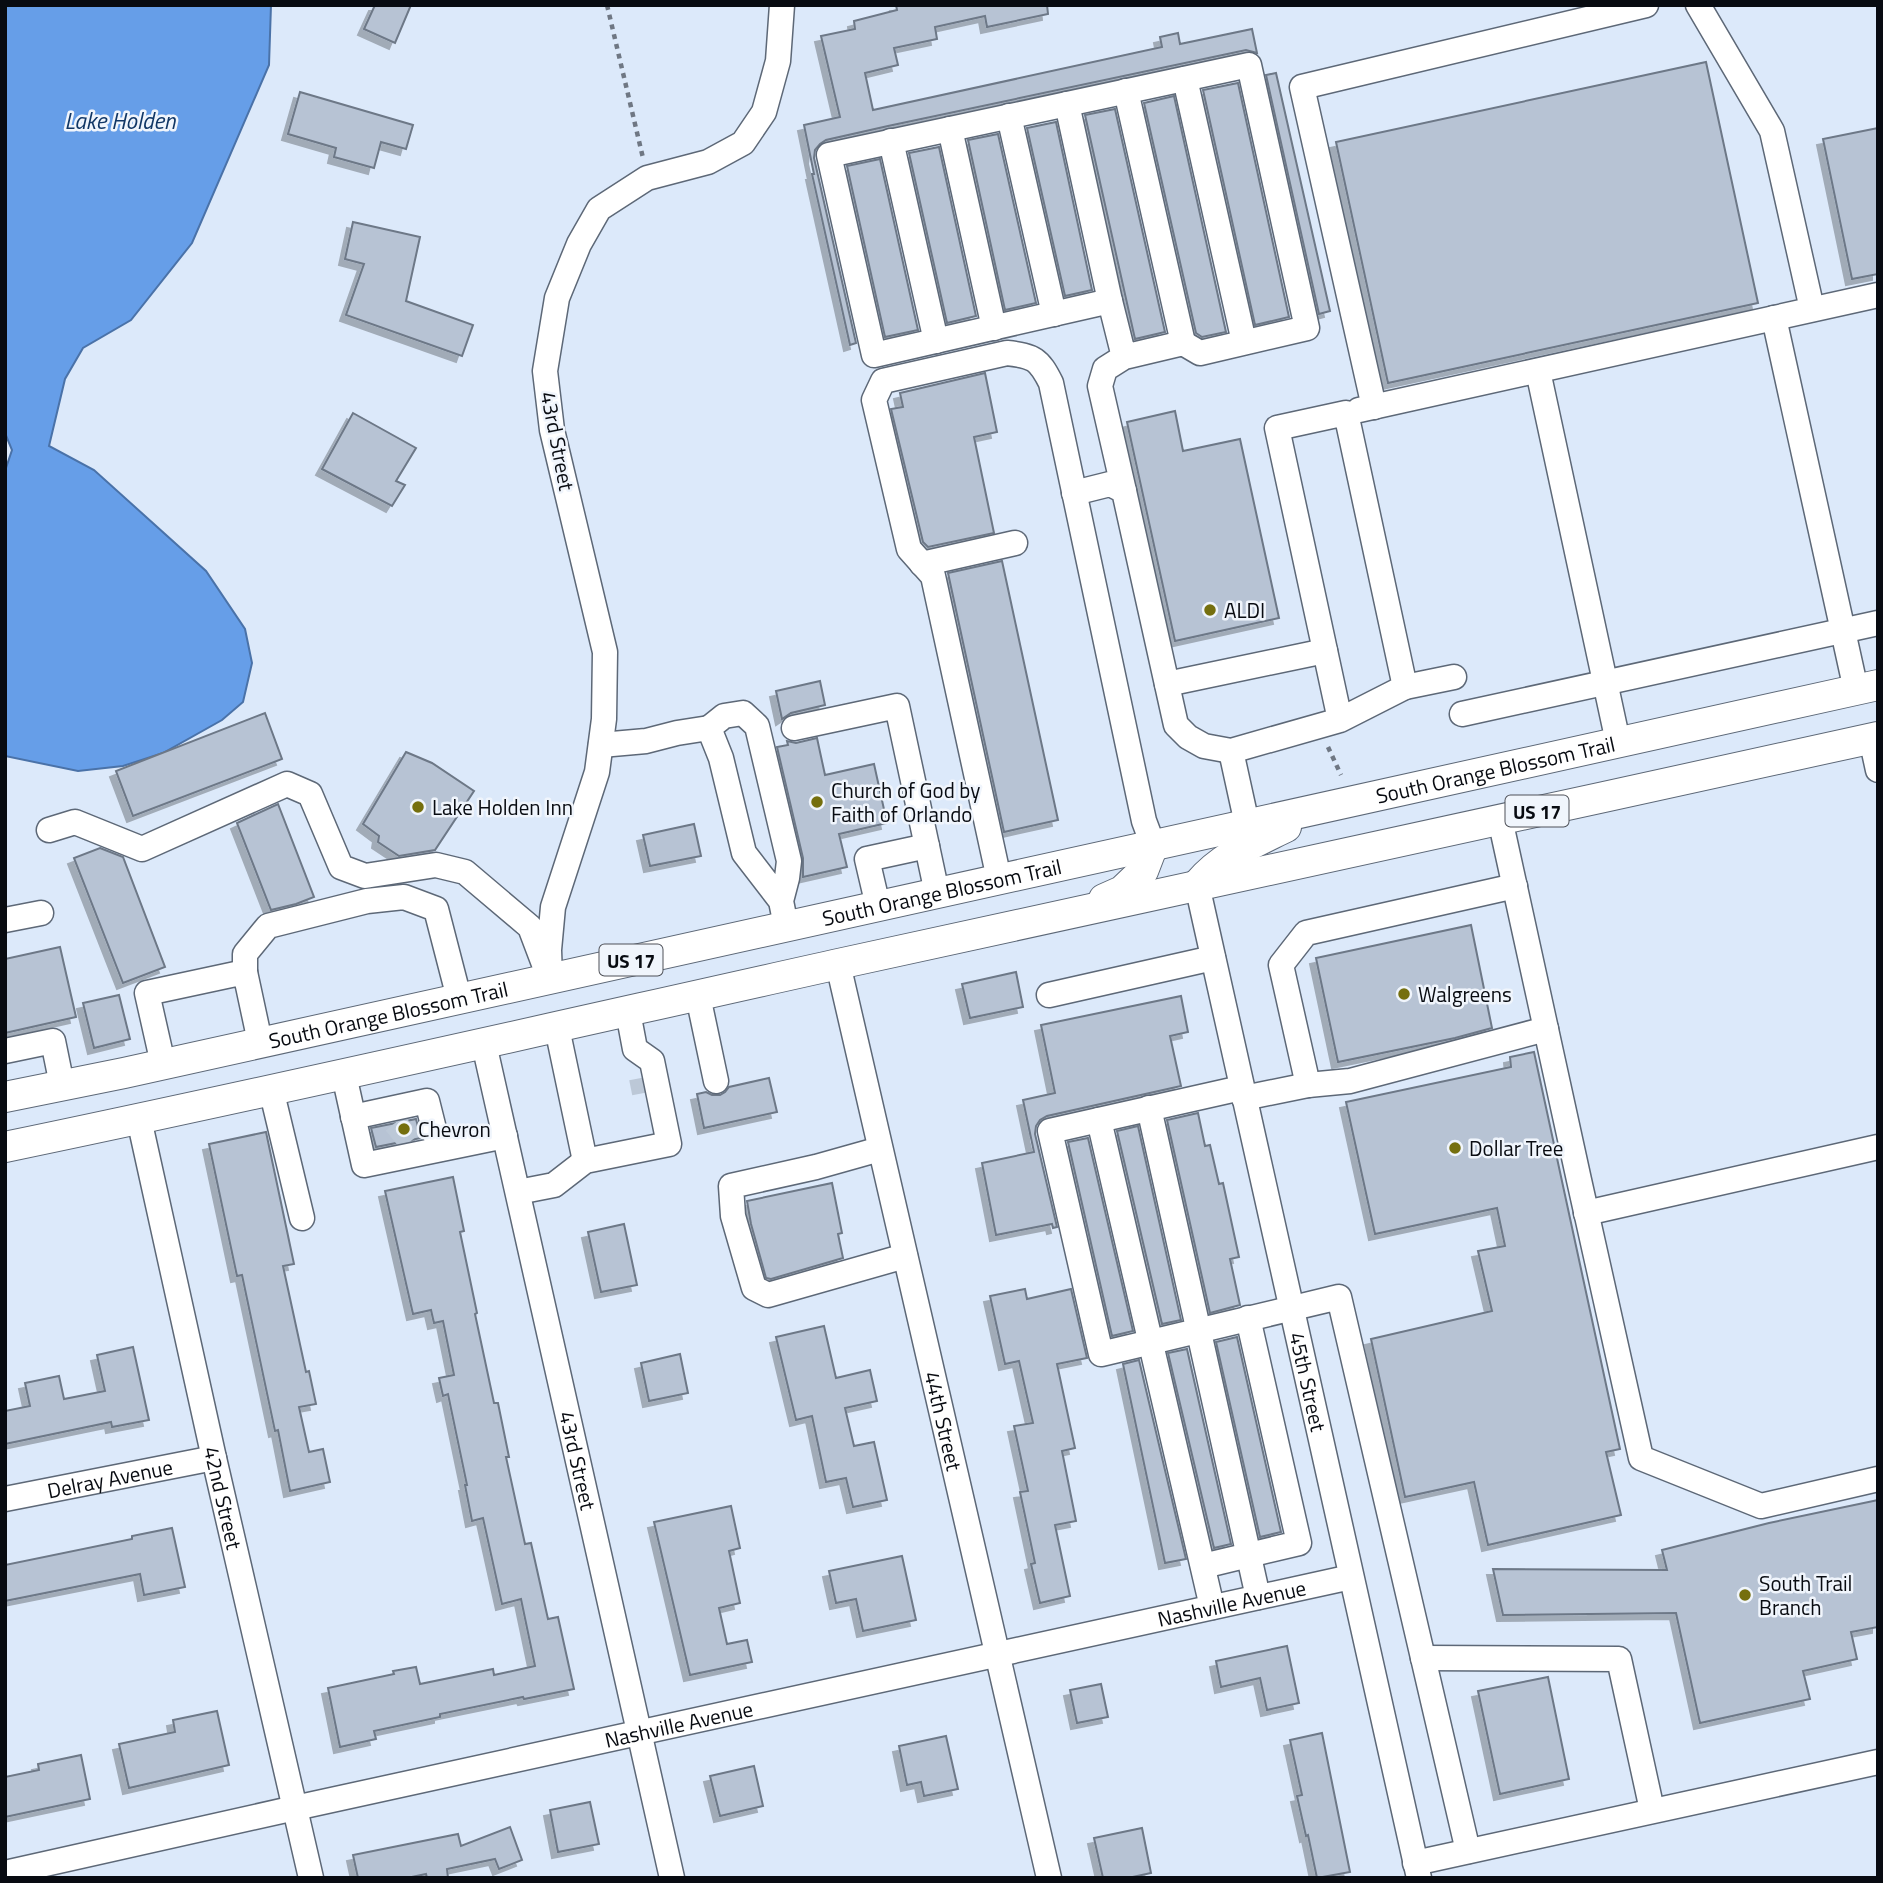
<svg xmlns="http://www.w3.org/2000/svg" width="1883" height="1883" viewBox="0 0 1883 1883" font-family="'Titillium Web',sans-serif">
  <defs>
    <filter id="shadow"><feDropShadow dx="-6" dy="6" stdDeviation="0" flood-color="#0004"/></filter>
  </defs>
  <rect width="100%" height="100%" fill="#dce9fa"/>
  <path fill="#669ee8" stroke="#4a72a8" stroke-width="2" d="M5,5h266l-2,60 -77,178 -61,77 -48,28 -18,31 -16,67 45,24 112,101 39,58 7,34 -9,39 -21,18 -59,33 -40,13 -45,5 -73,-15v-285l7,-21 -7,-17z"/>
  <g fill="#b7c3d4" stroke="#6d7887" stroke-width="2" filter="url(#shadow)">
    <path d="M375,5h36l-16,38 -31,-14z"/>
    <path d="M896,5h151l1,9 -61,13 -2,-11 -50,11 2,12 -43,9 4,17 -33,8 8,37 289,-63 -2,-10 18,-4 2,11 72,-15 5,24 -11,-3 -358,76 -62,14 -6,4 -5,6 -1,8 42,185 -6,2 -38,-171h2l-10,-49 36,-8 -19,-81 34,-7 -1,-8 43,-11z"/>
    <path d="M1706,62l52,241 -370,80 -52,-241z"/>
    <path d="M1276,73l54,238 -11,3 -53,-239z"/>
    <path d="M1238,83l51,234 -34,8 -52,-235z"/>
    <path d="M300,92l113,33 -7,24 -25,-7 -7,26 -40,-11 2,-9 -48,-14z"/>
    <path d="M1174,96l52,236 -24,5 -6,-4 -52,-230z"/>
    <path d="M1115,109l50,223 -30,7 -50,-224z"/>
    <path d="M1056,122l36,168 -27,6 -38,-168z"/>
    <path d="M1878,128v146l-26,5 -29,-140z"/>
    <path d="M998,134l38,169 -31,7 -37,-170z"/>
    <path d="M939,147l37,169 -29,7 -38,-170z"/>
    <path d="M880,159l38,171 -33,7 -38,-171z"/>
    <path d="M353,222l67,15 -14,64 67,24 -11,31 -116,-41 18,-51 -19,-5z"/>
    <path d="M985,373l12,59 -23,5 20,96 -66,14 -5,-5 -32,-133 12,-2 -3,-14z"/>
    <path d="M1175,411l8,40 57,-12 39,179 -104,23 -48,-219z"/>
    <path d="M353,413l63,35 -20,33 9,4 -13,21 -70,-37z"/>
    <path d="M1002,561l56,259 -54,12 -56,-259z"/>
    <path d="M820,681l5,24 -34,8 -9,6 -6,-28z"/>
    <path d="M265,713l17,46 -149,57 -17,-45z"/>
    <path d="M817,738l8,37 49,-11 13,59 -48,11 8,33 -44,10v-19l-26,-111 11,-2 -1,-4 9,2z"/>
    <path d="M406,752l26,11 42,28 -39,59 -36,6 -21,-14 1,-6 -16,-12z"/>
    <path d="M278,804l36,93 -18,7 -25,6 -34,-87z"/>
    <path d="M694,824l7,32 -51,10 -7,-31z"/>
    <path d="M100,848l23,9 42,110 -42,16 -49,-125z"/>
    <path d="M1471,925l21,103 -37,10 -117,24 -22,-104z"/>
    <path d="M60,947l16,70 -71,16v-74z"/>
    <path d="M1016,972l7,35 -53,11 -8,-34z"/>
    <path d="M119,995l11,44 -36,9 -11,-45z"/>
    <path d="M1181,996l7,36 -18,4 11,50 -134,30 -7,4 -4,6 -1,8 22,93 -4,1 -1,-4 -56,11 -14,-72 52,-11 -11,-52 32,-7 -14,-68z"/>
    <path d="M1534,1052l86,397 -14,3 15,63 -133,30 -14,-63 -69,15 -34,-158 121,-28 -14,-60 27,-5 -8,-38 -122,26 -29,-132 165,-35 -1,-10z"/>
    <path d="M769,1078l8,34 -73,16 -7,-34 9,-2 6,3h8l5,-3 4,-5z"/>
    <path d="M1198,1113l7,33 5,-1 9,39 4,-1 16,74 -9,2 10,46 -30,8 -43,-193z"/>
    <path d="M416,1119l5,19 -45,9 -5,-19z"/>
    <path d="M1138,1126l43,194 -19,4 -45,-193z"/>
    <path d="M266,1132l28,132 -11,2 23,106 3,-1 7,33 -17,3 10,45 14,-3 7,33 -40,9 -12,-61 -3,1 -33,-156 -5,1 -28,-132z"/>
    <path d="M1088,1138l45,193 -21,5 -44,-194z"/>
    <path d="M453,1177l11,54 -4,1 17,81 -2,1 19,89h4l11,54h-3l19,87 6,-1 17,76 10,-2 16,72 -50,10 -1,-2 -83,17v3l-66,14 2,8 -36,8 -12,-59 66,-14 -1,-3 23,-4 4,17 73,-15 1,6 41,-9 -14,-67 -19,5 -19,-86 -11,3 -7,-36h2l-19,-91 -5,2 -4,-18 15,-3 -11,-54 -9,2 -3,-13 -18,4 -28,-123z"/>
    <path d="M832,1183l10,50 -4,1 5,24 -72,21 -5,-1 -15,-54 -4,-23z"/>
    <path d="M624,1224l13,61 -36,7 -13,-60z"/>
    <path d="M1025,1289l2,10 44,-10 16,69 -30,6 18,84 -13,3 14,70 -21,4 15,71 -30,7 -9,-39 4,-1 -15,-71 8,-1 -14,-65 19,-3 -14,-62 -14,3 -15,-68z"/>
    <path d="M824,1326l12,52 34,-8 7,31 -32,7 9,38 20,-4 13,58 -34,7 -7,-29 -20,4 -14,-66 -16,4 -20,-83z"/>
    <path d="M1237,1337l44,195 -21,5 -44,-195z"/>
    <path d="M133,1347l16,73 -37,7 -1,-5 -106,22v-33l25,-5 -5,-23 34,-7 5,23 41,-8 -8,-36z"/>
    <path d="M1187,1349l44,195 -17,4 -46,-195z"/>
    <path d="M680,1354l8,39 -39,8 -8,-38z"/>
    <path d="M1139,1360l47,199 -21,4 -42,-199z"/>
    <path d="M1878,1500v127l-27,5 6,27 -54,12 7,28 -110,24 -24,-110 -173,2 -10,-46 174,1 -5,-20 107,-27z"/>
    <path d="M731,1506l9,42 -11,3 11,52 -21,5 8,36 20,-4 5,22 -62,13 -36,-153z"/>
    <path d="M172,1528l13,59 -41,8 -4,-21 -135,27v-36l127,-26v-3z"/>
    <path d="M902,1556l14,64 -53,11 -7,-32 -20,4 -7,-32z"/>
    <path d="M1287,1646l12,57 -32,7 -7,-32 -39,9 -5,-26z"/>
    <path d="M1548,1677l21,102 -69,15 -22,-103z"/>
    <path d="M1101,1684l7,33 -31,6 -7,-33z"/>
    <path d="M217,1711l12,54 -100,23 -10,-44 56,-12 -2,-12z"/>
    <path d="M1322,1733l28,139 -33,6 -9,-43 -2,1 -9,-40 5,-1 -12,-55z"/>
    <path d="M946,1736l12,53 -34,7 -3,-14 -14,3 -8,-39z"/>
    <path d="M81,1755l9,44 -85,18v-40l34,-7 -1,-6z"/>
    <path d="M754,1766l9,40 -43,10 -10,-40z"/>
    <path d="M590,1802l9,42 -41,8 -8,-42z"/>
    <path d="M510,1827l12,33 -23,9 -4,-10 -48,10 1,9h-21l-1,-4 -19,4h-49l-5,-23 105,-21 3,12z"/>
    <path d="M1142,1828l9,45 -23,5h-25l-9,-40z"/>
  </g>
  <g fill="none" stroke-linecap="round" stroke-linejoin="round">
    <g stroke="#bcc8d7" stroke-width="24" stroke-dasharray="24 12" stroke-linecap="butt">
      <path d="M641,1078l3,15"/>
      <path d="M395,1123l17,21"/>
    </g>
    <g stroke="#5d6877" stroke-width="27">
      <g id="minor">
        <path d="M1698,5l74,126 40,178"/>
        <path d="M1185,79l59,263"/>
        <path d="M1126,91l57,252"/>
        <path d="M1067,104l43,197"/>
        <path d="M1009,116l45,198"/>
        <path d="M950,129l44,199"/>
        <path d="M891,141l45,200"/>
        <path d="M1774,318l82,372"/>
        <path d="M1124,357l-14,-56 -236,54 -45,-200 420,-90 58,263 -107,25 -17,-10 -59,14 -19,12 -5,17 24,105"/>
        <path d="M1538,371l80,371"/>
        <path d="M1374,407l-72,-320 344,-82"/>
        <path d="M1359,410l519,-115"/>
        <path d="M1074,493l36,-9 14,7 52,234 12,12 16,9 27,5 109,-31 65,-33 -59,-274 -69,15 63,292"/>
        <path d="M922,564l93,-21"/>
        <path d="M1167,684l158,-33"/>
        <path d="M1405,687l49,-10"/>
        <path d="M1462,714l416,-91"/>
        <path d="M794,728l103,-22 40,187"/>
        <path d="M1871,738l7,32"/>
        <path d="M601,745l45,-4 31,-8 32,-5"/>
        <path d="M1231,751l16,73"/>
        <path d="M1500,819l79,361 62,278 120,48 117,-27"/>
        <path d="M49,830l26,-8 67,27 145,-65 23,10 31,73 24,9 71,-11 29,7 65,55 14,37"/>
        <path d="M999,879l-66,-303 -24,-27 -35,-149 9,-19 124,-28c27,3 32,6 44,30l93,438 9,24"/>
        <path id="s1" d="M1197,885l222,993"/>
        <path d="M781,901l6,-23 2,-17 -32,-135 -14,-13 -19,3 -15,12 12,30 23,95 37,48 5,25"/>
        <path d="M878,906l-11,-47 60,-13"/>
        <path d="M5,920l36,-7"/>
        <path id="s2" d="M838,964l211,914"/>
        <path d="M245,972v-18l23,-28 99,-25 37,-4 32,12 23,89"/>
        <path d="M550,978l-1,-28 4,-43 44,-135 7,-53 1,-67 -53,-222 -7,-59 12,-73 22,-54 20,-35 48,-31 61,-16 35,-19 21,-31 14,-51 4,-56"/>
        <path d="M1049,995l164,-37"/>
        <path d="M698,996l18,85"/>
        <path d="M557,1028l28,133"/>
        <path id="s3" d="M484,1044l188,834"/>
        <path d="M5,1051l48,-10 9,44"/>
        <path d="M163,1064l-16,-71 98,-21 15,70"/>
        <path d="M344,1075l20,90 141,-29"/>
        <path d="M1308,1085l-27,-120 25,-32 209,-47"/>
        <path d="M1241,1088l-191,43 51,223 238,-57 129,554"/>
        <path d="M271,1089l31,129"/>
        <path d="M1244,1098l64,-13 42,-4 196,-52"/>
        <path d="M1149,1108l109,489"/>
        <path d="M353,1117l74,-16 12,48"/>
        <path id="s4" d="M139,1119l75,339 97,420"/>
        <path d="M1099,1120l113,487"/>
        <path d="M880,1149l-64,18 -85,19 2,30 21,72 14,7 137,-39"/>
        <path d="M518,1192l36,-7 31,-24 84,-17 -17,-83 -17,-12 -7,-37"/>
        <path d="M1586,1213l292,-66"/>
        <path id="s5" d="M5,1499l209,-41"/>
        <path d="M1203,1566l96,-23 -51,-225"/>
        <path d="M1423,1658l196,1 33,151"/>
        <path d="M1415,1863l463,-101"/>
        <path id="s6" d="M5,1873l290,-65 1056,-231"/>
      </g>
    </g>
    <g stroke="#5d6877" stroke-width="32">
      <g id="major">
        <path d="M1199,883c23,-27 55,-40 87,-56"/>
        <path d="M1104,899l18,-8 21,-20 10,-26"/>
        <path id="s7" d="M5,1097l119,-24 1754,-388"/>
        <path d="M5,1147c280,-58 559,-122 838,-184 344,-76 690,-150 1035,-226"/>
      </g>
    </g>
    <g stroke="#6f7783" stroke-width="4.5" stroke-dasharray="5 5" stroke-linecap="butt">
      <path d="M607,5l36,153"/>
      <path d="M1328,747l13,28"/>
    </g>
    <use href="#minor" stroke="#fff" stroke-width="24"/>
    <use href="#major" stroke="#fff" stroke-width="30"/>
  </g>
  <g fill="#756f0e" stroke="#f0f5fc" stroke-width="2.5">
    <circle cx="1210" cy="610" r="7"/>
    <circle cx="817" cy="802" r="7"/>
    <circle cx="418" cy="807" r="7"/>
    <circle cx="1404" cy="994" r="7"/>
    <circle cx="404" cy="1129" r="7"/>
    <circle cx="1455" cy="1148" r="7"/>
    <circle cx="1745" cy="1595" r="7"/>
  </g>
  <g text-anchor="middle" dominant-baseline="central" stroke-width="5" stroke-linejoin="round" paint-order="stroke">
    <g fill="#f0f5fc" stroke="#4e5158" stroke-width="2">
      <rect x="1505.5" y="795.5" width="63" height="31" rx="5"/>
      <rect x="599.5" y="944.5" width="63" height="31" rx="5"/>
    </g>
    <g font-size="19" font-weight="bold" fill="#080b11">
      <text x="1537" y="811">US 17</text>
      <text x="631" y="960">US 17</text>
    </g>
    <g font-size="21" fill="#080b11" stroke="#f0f5fc">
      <text transform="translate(558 441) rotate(79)">43rd Street</text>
      <text stroke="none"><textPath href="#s7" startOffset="1526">South Orange Blossom Trail</textPath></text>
      <text stroke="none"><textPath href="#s7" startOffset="959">South Orange Blossom Trail</textPath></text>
      <text stroke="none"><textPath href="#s7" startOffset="392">South Orange Blossom Trail</textPath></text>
      <text stroke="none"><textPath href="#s1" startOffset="509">45th Street</textPath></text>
      <text stroke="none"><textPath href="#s2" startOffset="469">44th Street</textPath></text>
      <text stroke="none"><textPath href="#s3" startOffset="427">43rd Street</textPath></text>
      <text stroke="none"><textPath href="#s5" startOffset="107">Delray Avenue</textPath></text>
      <text stroke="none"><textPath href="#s4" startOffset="388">42nd Street</textPath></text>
      <text stroke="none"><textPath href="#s6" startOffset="1256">Nashville Avenue</textPath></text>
      <text stroke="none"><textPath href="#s6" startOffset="690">Nashville Avenue</textPath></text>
    </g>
    <g font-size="21" fill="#080b11" stroke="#f0f5fc" text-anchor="start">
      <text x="1224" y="610">ALDI</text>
      <text x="831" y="790">Church of God by<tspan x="831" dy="24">Faith of Orlando</tspan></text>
      <text x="432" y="807">Lake Holden Inn</text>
      <text x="1418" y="994">Walgreens</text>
      <text x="418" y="1129">Chevron</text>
      <text x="1469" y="1148">Dollar Tree</text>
      <text x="1759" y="1583">South Trail<tspan x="1759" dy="24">Branch</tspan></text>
    </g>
    <g font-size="23" font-style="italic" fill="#113766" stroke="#f0f5fc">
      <text x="120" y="120">Lake Holden</text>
    </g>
  </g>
  <rect width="1883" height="1883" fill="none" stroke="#080b11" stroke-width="14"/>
</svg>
